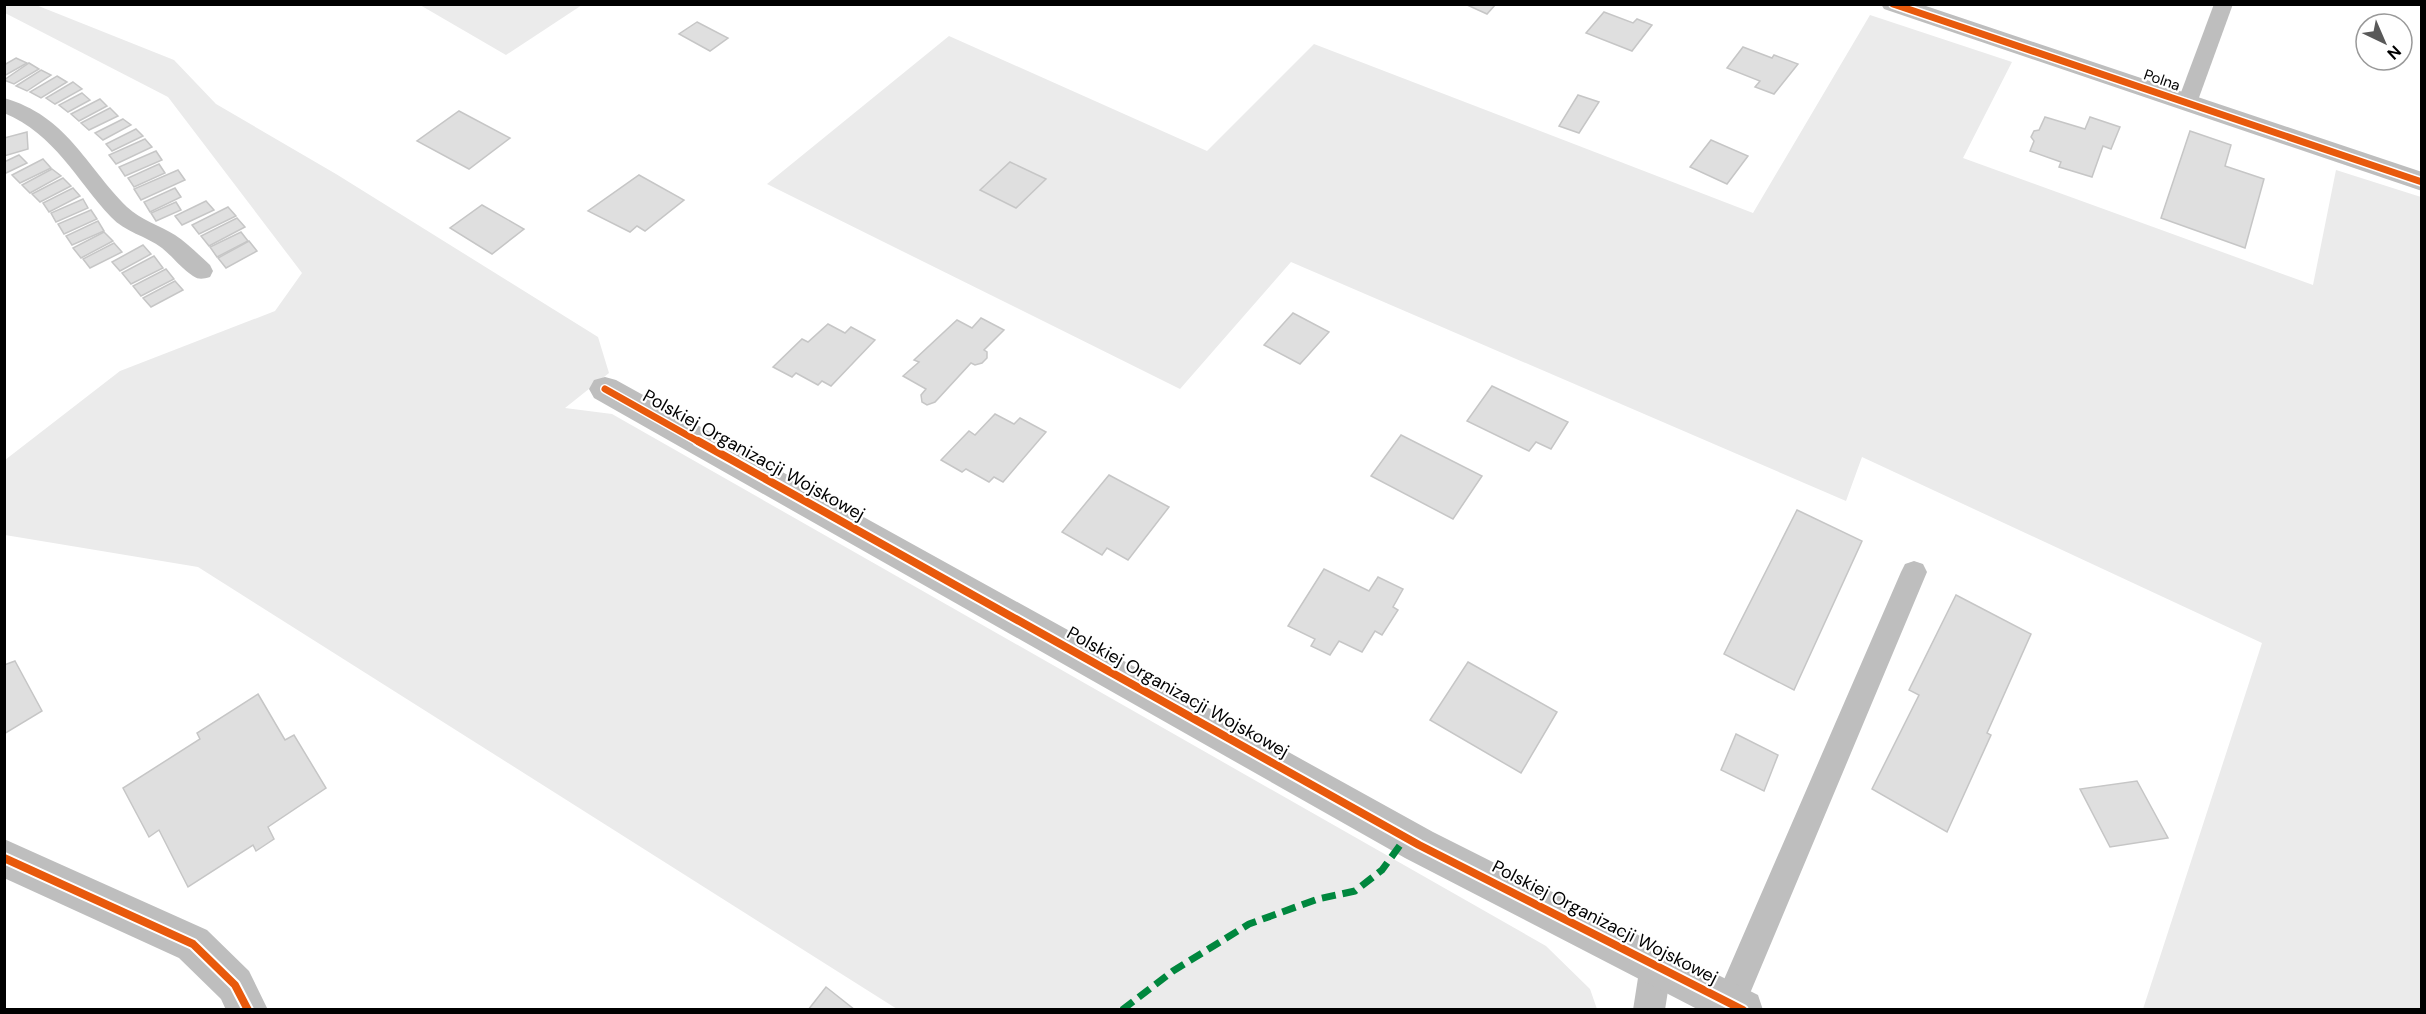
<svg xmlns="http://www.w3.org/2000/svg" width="2426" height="1014" viewBox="0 0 2426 1014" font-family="'DM Sans',sans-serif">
  <rect width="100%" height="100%" fill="#fff"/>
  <g fill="#ebebeb">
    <path d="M4,5h32l138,55 42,44 120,70 262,163 11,36 -44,35 47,6 934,532 44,43 7,20h-700l-699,-442 -193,-32v-75l115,-89 155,-60 27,-38 -134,-176 -163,-84z"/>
    <path d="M420,5h162l-76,50z"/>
    <path d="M1870,15l142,47 -49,96 350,127 23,-115 85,27v812h-278l119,-366 -400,-186 -16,44 -555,-239 -111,127 -413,-205 182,-148 258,115 107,-107 439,169z"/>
  </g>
  <g fill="#dfdfdf" stroke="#c6c6c6" stroke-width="1.5">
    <path d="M1465,4h31l-9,10z"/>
    <path d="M1604,12l29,11 4,-4 15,6 -20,26 -46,-18z"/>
    <path d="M697,22l31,16 -18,13 -31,-17z"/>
    <path d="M1743,47l29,11 2,-3 24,9 -24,30 -19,-7 5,-6 -33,-13z"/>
    <path d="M16,58l11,5 -23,13v-11z"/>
    <path d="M29,63l10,6 -25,15 -10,-4z"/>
    <path d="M41,70l10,5 -24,16 -11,-5z"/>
    <path d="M57,76l10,6 -26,16 -11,-6z"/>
    <path d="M73,82l9,7 -27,15 -9,-6z"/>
    <path d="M82,93l8,7 -22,12 -9,-7z"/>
    <path d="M1578,95l21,7 -20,31 -20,-7z"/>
    <path d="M100,99l7,7 -28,15 -8,-7z"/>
    <path d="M110,108l8,8 -29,14 -8,-7z"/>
    <path d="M459,111l51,27 -41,31 -52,-28z"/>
    <path d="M2045,117l40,12 5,-12 30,10 -9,22 -8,-3 -11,31 -33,-10 2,-5 -31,-11 4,-10 -3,-4 3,-6 5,-1z"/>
    <path d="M123,119l8,6 -28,15 -8,-7z"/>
    <path d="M136,129l7,7 -31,15 -6,-7z"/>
    <path d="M2190,131l41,14 -6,21 39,13 -19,69 -84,-30z"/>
    <path d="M27,132l1,17 -24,7v-18z"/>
    <path d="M145,139l7,8 -36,17 -7,-9z"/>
    <path d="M1711,140l37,16 -21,28 -37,-17z"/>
    <path d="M156,151l6,9 -37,16 -6,-9z"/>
    <path d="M19,155l8,8 -23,11v-12z"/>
    <path d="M43,159l8,9 -31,15 -8,-8z"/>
    <path d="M1010,162l36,17 -30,29 -36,-18z"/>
    <path d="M159,164l6,9 -31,14 -6,-9z"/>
    <path d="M52,169l9,7 -31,17 -8,-8z"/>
    <path d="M178,170l7,10 -44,20 -7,-11z"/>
    <path d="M639,175l45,25 -39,31 -8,-5 -7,6 -42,-21z"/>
    <path d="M63,178l8,8 -31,16 -8,-8z"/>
    <path d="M73,188l7,8 -31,16 -6,-9z"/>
    <path d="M175,188l6,9 -31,15 -6,-10z"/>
    <path d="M83,199l5,9 -32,14 -5,-9z"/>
    <path d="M206,201l8,9 -32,15 -7,-9z"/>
    <path d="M176,202l5,8 -25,11 -5,-8z"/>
    <path d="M482,205l42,24 -32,25 -42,-26z"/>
    <path d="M228,207l8,9 -37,18 -7,-9z"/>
    <path d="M91,210l6,9 -33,15 -6,-10z"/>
    <path d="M237,218l8,9 -36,19 -8,-10z"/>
    <path d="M98,221l6,10 -32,14 -6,-9z"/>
    <path d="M104,232l9,9 -32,17 -8,-10z"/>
    <path d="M241,232l7,9 -31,16 -7,-10z"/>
    <path d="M249,241l8,10 -31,17 -8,-10z"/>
    <path d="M114,243l8,9 -32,16 -7,-9z"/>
    <path d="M143,245l8,9 -31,17 -8,-9z"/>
    <path d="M154,256l9,12 -32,16 -9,-11z"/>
    <path d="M166,269l8,10 -33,17 -8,-10z"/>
    <path d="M175,281l8,9 -32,17 -8,-9z"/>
    <path d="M1293,313l36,19 -29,32 -36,-19z"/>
    <path d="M981,318l23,12 -20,20 3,2v6l-5,5 -7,2 -4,-2 -36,39 -8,3 -5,-3 -1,-7 5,-6 -23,-13 16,-14 -5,-2 43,-40 15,8z"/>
    <path d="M828,324l17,9 6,-6 24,13 -44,46 -9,-5 -4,4 -22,-12 -4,4 -19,-10 29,-28 6,3z"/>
    <path d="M1492,386l76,36 -17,27 -15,-7 -7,9 -62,-30z"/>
    <path d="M995,414l19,10 6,-6 26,14 -43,50 -9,-5 -5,5 -23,-13 -4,3 -21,-12 28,-29 6,4z"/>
    <path d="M1401,435l81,41 -29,43 -82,-43z"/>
    <path d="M1109,475l60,32 -41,53 -21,-12 -5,7 -40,-23z"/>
    <path d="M1797,510l65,31 -68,149 -70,-36z"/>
    <path d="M1324,569l45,22 9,-14 25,12 -10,18 5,3 -16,25 -7,-4 -13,21 -23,-11 -9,14 -19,-9 4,-7 -27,-13z"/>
    <path d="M1956,595l75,39 -44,99 4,2 -44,97 -75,-43 47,-94 -10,-5z"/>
    <path d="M15,661l27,50 -38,23v-69z"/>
    <path d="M1468,662l89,50 -36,61 -91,-53z"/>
    <path d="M258,694l27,46 9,-5 32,53 -58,39 6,12 -18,12 -3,-6 -65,42 -29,-57 -10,7 -26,-49 77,-49 -3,-6z"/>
    <path d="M1736,734l42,21 -14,36 -43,-21z"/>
    <path d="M2137,781l31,57 -58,9 -30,-58z"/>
    <path d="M826,987l29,23h-47z"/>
  </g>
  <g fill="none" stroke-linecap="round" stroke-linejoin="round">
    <g fill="#bebebe" fill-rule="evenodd">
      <path d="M2214,4h19l-36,99 -3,5 -7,2 -7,-2 -3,-5z"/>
      <path d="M4,98c63,18 81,67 123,109 14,13 32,18 48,28 12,8 24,20 35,30l3,6 -3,6c-7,2 -11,3 -17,-1 -12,-8 -20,-19 -31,-28 -16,-12 -37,-16 -51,-31 -35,-37 -56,-83 -107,-104z"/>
      <path d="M1914,561l9,3 4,8 -184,438h-26l-3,-8 5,-11 182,-419 4,-8z"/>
      <path d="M1656,949l11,5 5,11 -7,45h-32l7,-45 5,-11z"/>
    </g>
    <g fill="#bebebe" fill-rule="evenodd">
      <path d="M1881,4h39l502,168v19l-538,-182z"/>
      <path d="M605,377l11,3 817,452 325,163 5,15h-64l-294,-152 -811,-460 -5,-9 5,-9z"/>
      <path d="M4,839l203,91 42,41 19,39h-42l-5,-11 -42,-41 -175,-80z"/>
    </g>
    <path stroke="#00873e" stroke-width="7" stroke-dasharray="14 7" stroke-linecap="butt" d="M1122,1010l51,-39 76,-47 69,-25 37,-8 27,-21 24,-33"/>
    <g stroke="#fff" stroke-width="10">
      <g id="cycleway-far1">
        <path d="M1893,4l529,178"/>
        <path d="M605,389l96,54"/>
      </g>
    </g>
    <g stroke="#fff" stroke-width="12">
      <g id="cycleway">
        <path d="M698,441l721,404 324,165"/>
        <path d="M4,858l189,86 42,41 13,25"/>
      </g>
    </g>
    <use href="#cycleway-far1" stroke="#e8590c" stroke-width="7"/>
    <use href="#cycleway" stroke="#e8590c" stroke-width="8"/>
  </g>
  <g text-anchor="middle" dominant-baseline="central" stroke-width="4.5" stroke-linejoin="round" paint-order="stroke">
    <g font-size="15" fill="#000" stroke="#fff">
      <text transform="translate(2162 80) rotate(19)">Polna</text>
    </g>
    <g font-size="18" fill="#000" stroke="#fff">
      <text transform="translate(754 455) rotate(29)">Polskiej Organizacji Wojskowej</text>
      <text transform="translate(1178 692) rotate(29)">Polskiej Organizacji Wojskowej</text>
      <text transform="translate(1605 922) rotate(27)">Polskiej Organizacji Wojskowej</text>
    </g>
  </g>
  <rect width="2426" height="1014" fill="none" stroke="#000000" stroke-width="12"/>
  <g transform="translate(2384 42) rotate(136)"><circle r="28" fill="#ffffff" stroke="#999999" stroke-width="1.5"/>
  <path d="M0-4.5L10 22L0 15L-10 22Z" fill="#595959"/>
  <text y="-9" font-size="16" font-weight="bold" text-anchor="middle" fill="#000000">N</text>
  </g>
</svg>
